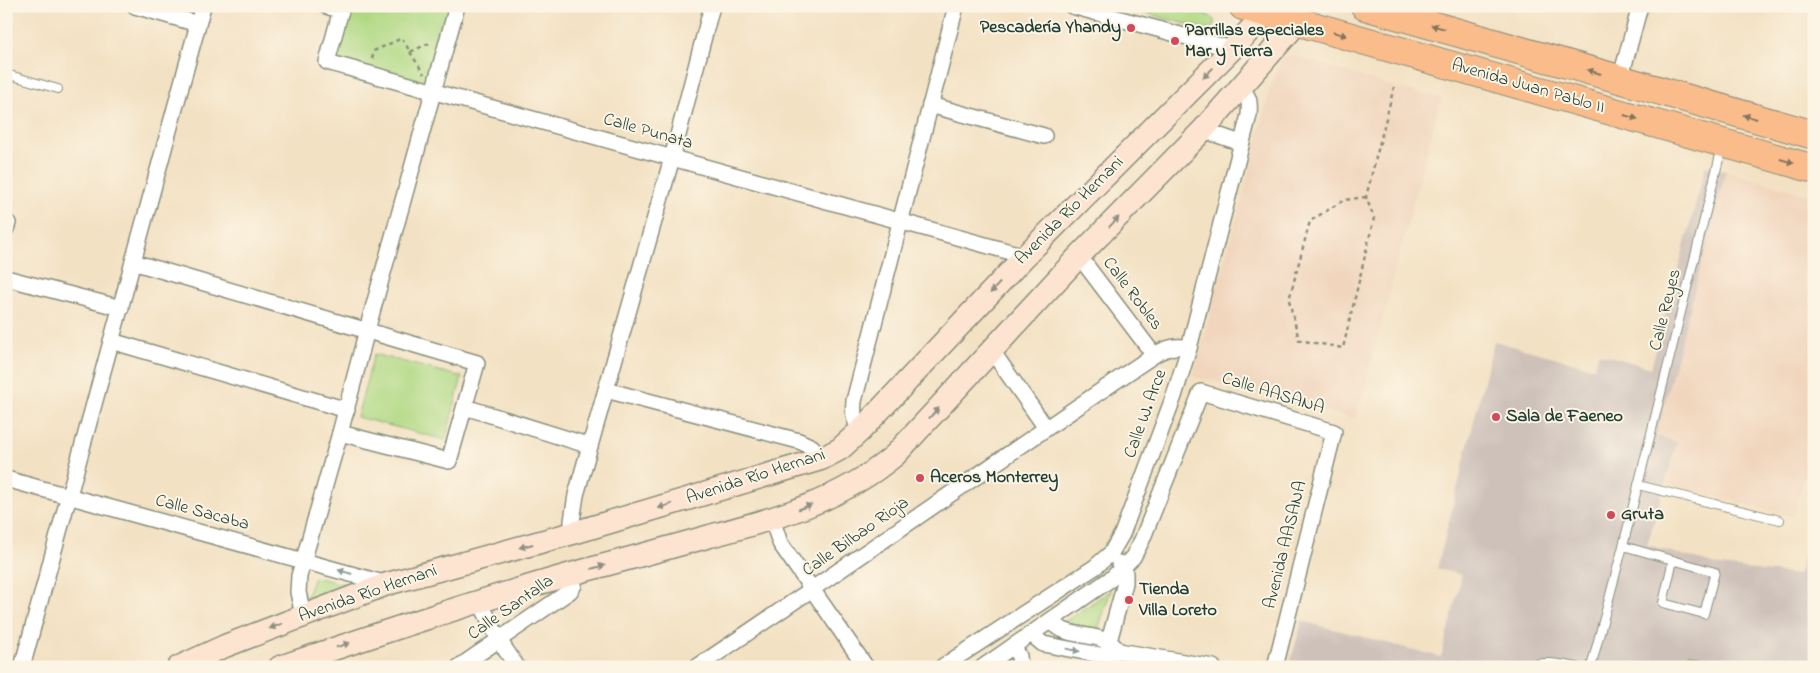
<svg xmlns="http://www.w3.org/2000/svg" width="1820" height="673" viewBox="0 0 1820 673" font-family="'Indie Flower',sans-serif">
  <rect width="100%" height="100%" fill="#fcf5e5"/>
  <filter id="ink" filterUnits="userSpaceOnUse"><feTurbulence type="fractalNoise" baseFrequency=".02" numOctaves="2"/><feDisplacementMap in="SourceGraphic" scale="10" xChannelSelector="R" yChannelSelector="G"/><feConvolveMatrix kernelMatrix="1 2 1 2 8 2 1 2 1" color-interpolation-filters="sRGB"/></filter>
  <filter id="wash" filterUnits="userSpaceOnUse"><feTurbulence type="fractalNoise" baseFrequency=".0096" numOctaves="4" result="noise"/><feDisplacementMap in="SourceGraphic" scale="20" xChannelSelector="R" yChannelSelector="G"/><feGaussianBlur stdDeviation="1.12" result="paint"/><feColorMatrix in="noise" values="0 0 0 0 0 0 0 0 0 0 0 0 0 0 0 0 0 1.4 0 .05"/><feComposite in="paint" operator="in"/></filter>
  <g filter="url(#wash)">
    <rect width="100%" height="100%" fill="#f3e1c3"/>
    <g fill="#f1d5bd">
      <path d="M1291,55l103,32 47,11 -85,321 -163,-43 51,-184 25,-99 10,-30 7,-7z"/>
      <path d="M1726,171l88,26v244l-21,76 -127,-34 11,-41 -21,-5z"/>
    </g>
    <path fill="#cec1ba" d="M1706,166l20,5 -70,265 21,6 -30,103 73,21 78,9 11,-37 5,-3v132h-525l13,-46 139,36 21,-82 -25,-6 57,-228 100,27 5,-15 52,15z"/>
    <g fill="#b0d984" stroke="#688b5c">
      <path d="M349,6h102l-22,82 -96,-26z"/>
      <path d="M1119,6h54l37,10 4,4v6l-5,4z"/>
      <path d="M374,354l88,23 -17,63 -88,-23z"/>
      <path d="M314,577l34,8 -43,16z"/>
      <path d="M1111,590l-14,42 -37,-7z"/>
      <path d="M1690,653l48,14h-51z"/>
    </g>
  </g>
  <g filter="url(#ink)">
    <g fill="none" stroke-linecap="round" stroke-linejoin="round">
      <g stroke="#898f7c" stroke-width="10">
        <g id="lane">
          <path d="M6,74l52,15"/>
          <path d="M1638,485l142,35"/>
          <path d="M1623,546l92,26 -11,42 -41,-11 10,-43"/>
          <path d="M1529,667c14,-7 33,-3 48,0"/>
          <path d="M1591,667l32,-121 99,-399"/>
        </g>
      </g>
      <g stroke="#898f7c" stroke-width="18">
        <g id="street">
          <path d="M135,6l63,18"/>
          <path d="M326,6l15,5"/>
          <path d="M342,6l-15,56 698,194"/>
          <path d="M1072,6l160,43"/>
          <path d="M1620,80l20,-74"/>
          <path d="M930,105l114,31"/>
          <path d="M1203,130l38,13"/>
          <path d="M6,222l2,1 -2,6"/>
          <path d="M1079,256l75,99"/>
          <path d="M133,262l344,101 -28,98 -109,-28"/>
          <path d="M6,278l115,30"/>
          <path d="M111,341l236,69"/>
          <path d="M992,351l54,77"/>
          <path d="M606,390l193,51 13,6 9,12"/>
          <path d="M465,407l125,39"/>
          <path d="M861,430c-8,-10 -8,-17 -7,-29l102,-395"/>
          <path d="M6,479l381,105"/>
          <path d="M772,519l8,24 86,124"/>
          <path d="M573,533l-1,-12 4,-26 96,-337 40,-152"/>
          <path d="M480,602l19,38 18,27"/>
          <path d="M303,615l-5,-23 1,-16 41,-143 27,-103 90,-324"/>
          <path d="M1050,621c19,20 49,9 66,27"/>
          <path d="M1031,634l12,10 57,11 10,-1 9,-3 94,16"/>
          <path d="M1109,641l16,-58v-10l-6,-10"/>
          <path d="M1013,646l6,10 1,11"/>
          <path d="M22,667l181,-661"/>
          <path d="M459,667l111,-76 4,-6 -1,-11"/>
          <path d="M697,667c154,-103 304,-209 457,-312 12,-7 21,-10 35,-7"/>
          <path d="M942,667l153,-100 16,-14 11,-19 52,-138 15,-48 60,-233c1,-12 1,-19 -9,-27"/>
          <path d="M983,667l129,-89 21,-21 9,-17 59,-148 133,40 -59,235"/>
        </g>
      </g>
      <g stroke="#898f7c" stroke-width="25">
        <g id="secondary">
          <path d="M179,667l46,-21 162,-62 186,-51 248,-74 19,-10 21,-19 164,-174 207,-207 34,-36"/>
          <path d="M280,667c98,-33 196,-66 295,-94 45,-12 90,-24 135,-37 68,-18 130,-35 185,-81l184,-199 124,-126 95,-108"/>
        </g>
      </g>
      <g stroke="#898f7c" stroke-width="30">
        <g id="highway">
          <path d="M1243,6l571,163"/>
          <path d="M1365,6l449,129"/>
        </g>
      </g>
      <g stroke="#898f7c" stroke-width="2.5" stroke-dasharray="4 4" stroke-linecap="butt">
        <path d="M410,52l14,22"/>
        <path d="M372,59l2,-8 28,-13 8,14 22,-10"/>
        <path d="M1366,197l-22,3 -34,21 -21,79 10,40 44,8 31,-130 -8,-21 28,-110"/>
      </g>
      <use href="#lane" stroke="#fff" stroke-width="8"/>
      <use href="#street" stroke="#fff" stroke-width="15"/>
      <use href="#secondary" stroke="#fde4d1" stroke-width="22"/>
      <use href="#highway" stroke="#fabc8b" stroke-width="28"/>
    </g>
    <defs><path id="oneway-solid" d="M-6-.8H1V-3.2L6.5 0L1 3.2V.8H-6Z" transform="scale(1.25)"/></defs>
    <g fill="#82765b">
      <use href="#oneway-solid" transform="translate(1438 27) rotate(-164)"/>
      <use href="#oneway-solid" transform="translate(1340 34) rotate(16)"/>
      <use href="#oneway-solid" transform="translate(1594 72) rotate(-164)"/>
      <use href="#oneway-solid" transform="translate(1631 117) rotate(16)"/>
      <use href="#oneway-solid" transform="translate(1750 117) rotate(-164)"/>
      <use href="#oneway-solid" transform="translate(1787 161) rotate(16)"/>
    </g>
    <g fill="#8e9082">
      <use href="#oneway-solid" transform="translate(1208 73) rotate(135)"/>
      <use href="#oneway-solid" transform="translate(1114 222) rotate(-46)"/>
      <use href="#oneway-solid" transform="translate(995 288) rotate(133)"/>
      <use href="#oneway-solid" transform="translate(934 413) rotate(-47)"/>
      <use href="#oneway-solid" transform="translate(665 506) rotate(163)"/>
      <use href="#oneway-solid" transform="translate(805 507) rotate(-21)"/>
      <use href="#oneway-solid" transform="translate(526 546) rotate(165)"/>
      <use href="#oneway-solid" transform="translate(598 567) rotate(-15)"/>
      <use href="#oneway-solid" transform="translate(276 626) rotate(159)"/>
      <use href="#oneway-solid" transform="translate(343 645) rotate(-19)"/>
    </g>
    <g fill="#8f9e9a">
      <use href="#oneway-solid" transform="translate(345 572) rotate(-164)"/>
      <use href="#oneway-solid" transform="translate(1073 650) rotate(11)"/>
    </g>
  </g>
  <g fill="#d1495b" stroke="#fcf5e5" stroke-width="2">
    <circle cx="1131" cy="28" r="5"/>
    <circle cx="1175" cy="41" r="5"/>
    <circle cx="1496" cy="417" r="5"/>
    <circle cx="920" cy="478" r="5"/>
    <circle cx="1611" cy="515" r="5"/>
    <circle cx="1129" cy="600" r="5"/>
  </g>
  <g text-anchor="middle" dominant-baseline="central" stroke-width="4" stroke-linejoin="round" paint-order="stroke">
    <g font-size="18" font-weight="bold" fill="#1f3d34" stroke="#fcf5e5" text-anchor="start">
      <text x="1121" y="28" text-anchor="end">Pescadería Yhandy</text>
      <text x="1185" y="31">Parrillas especiales<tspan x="1185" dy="21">Mar y Tierra</tspan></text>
      <text x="1506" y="417">Sala de Faeneo</text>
      <text x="930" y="478">Aceros Monterrey</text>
      <text x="1621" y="515">Gruta</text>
      <text x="1139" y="590">Tienda<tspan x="1139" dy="21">Villa Loreto</tspan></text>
    </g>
    <g font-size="18" fill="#1f3d34" stroke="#fcf5e5">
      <text transform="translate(1528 87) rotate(16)">Avenida Juan Pablo II</text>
      <text transform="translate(648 132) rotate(16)">Calle Punata</text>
      <text transform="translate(1070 211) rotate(-45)">Avenida Río Hernani</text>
      <text transform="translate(1132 294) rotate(53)">Calle Robles</text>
      <text transform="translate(1666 310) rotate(-76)">Calle Reyes</text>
      <text transform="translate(1273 394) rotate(17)">Calle AASANA</text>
      <text transform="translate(1146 414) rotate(-70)">Calle W. Arce</text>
      <text transform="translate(756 477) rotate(-18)">Avenida Río Hernani</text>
      <text transform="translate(202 513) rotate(15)">Calle Sacaba</text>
      <text transform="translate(856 537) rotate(-35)">Calle Bilbao Rioja</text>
      <text transform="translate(1286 545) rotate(-76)">Avenida AASANA</text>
      <text transform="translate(368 594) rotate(-19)">Avenida Río Hernani</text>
      <text transform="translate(511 608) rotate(-35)">Calle Santalla</text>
    </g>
  </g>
  <rect width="1820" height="673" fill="none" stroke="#fcf5e5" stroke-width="25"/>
</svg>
